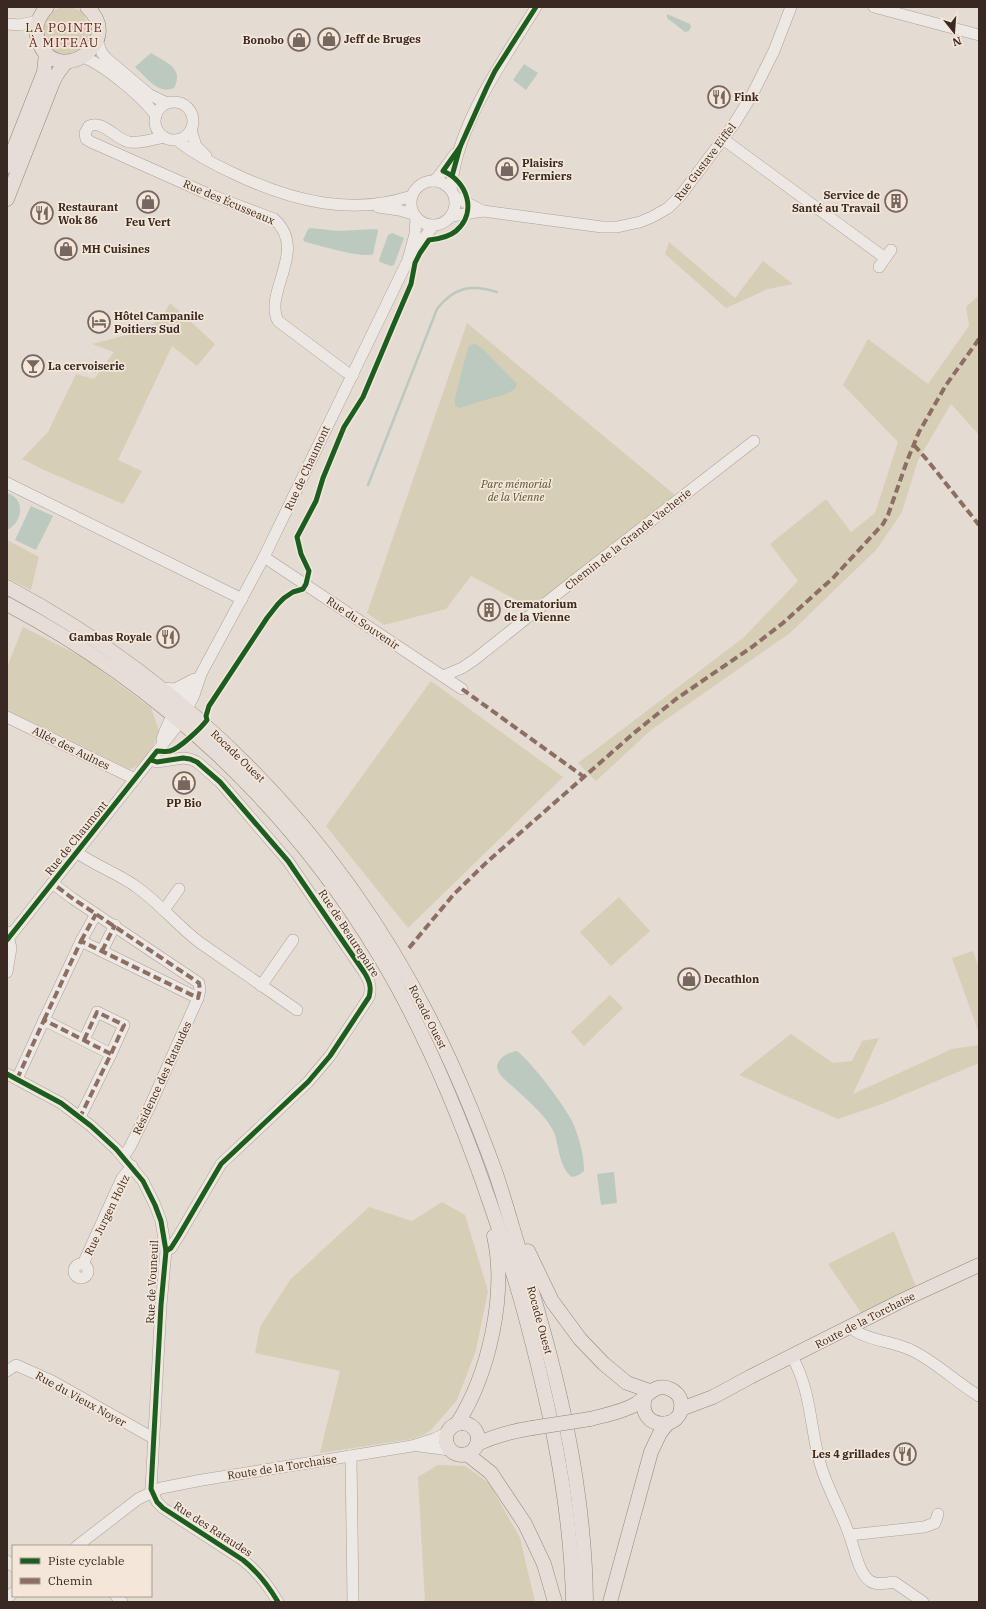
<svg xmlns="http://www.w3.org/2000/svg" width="986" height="1609" viewBox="0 0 986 1609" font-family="'IBM Plex Serif',serif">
  <rect width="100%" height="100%" fill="#e4dbd3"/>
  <g fill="#d6cfb6">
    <path d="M61,7c11,0 16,1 25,7l-1,4 3,10 4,2c-4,35 -52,33 -48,-4 1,-10 8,-15 17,-19z"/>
    <path d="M669,242l66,56 28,-37 30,23 -25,5 -42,19 -61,-54z"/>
    <path d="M979,295v140l-28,-31 -33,56 -16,52 -25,37 -87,84 -139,97 -55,51 -18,-18 165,-125 55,-57 -28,-37 56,-45 25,33 24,-19 23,-71 -55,-57 25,-46 60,45 41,-58 -3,-19z"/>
    <path d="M170,303l45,41 -18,22 -25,-20 -54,114 24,11 -19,33 -79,-34 -22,-11 26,-27 28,-58 18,5 20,-27 -22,-8 50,-13 20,-13z"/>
    <path d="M467,323l208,172 -143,113 -61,-32 -25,33 -62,16 -17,-12z"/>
    <path d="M7,540l32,17 -8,33 -24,-12z"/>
    <path d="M23,627l61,31 67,50 9,25c-7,11 -18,36 -31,36l-122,-59v-43z"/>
    <path d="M431,681l132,96 -155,151 -82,-102z"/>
    <path d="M619,897l31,34 -39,35 -31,-34z"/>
    <path d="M973,951l6,17v65l-27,-75z"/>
    <path d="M610,995l13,13 -39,38 -13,-14z"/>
    <path d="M791,1034l42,29 19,-2 10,-20 17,-3 -26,56 99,-45 27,-4v18l-97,41 -44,15 -99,-44z"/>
    <path d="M442,1202l23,13 23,76 -12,59 -19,50 -26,30 -8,5 -11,4 -92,14 20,-82 -85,-18 5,-26 30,-47 79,-73 43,14z"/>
    <path d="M894,1231l22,56 -54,27 -34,-50z"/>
    <path d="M438,1465l27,1 24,17 31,55 15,64h-110l-7,-125z"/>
  </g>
  <g fill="#bcc9bf">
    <path d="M667,14l23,10 1,3 -2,4 -4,1 -18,-14z"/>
    <path d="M151,53c14,9 34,15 23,35 -16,7 -28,-11 -39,-21z"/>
    <path d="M524,64l14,9 -12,17 -13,-10z"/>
    <path d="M311,228l27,3 39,-2 1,2 -5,23c-11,5 -54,-9 -68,-12l-2,-2 5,-11z"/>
    <path d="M392,233l12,5 -10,27 -3,1 -11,-4 -1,-2 9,-25z"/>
    <path d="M474,343l8,5 35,36 -2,5 -9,5 -47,14 -4,-2v-8l13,-51z"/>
    <path d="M7,493c19,6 16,29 0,37z"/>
    <path d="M31,506l22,10 -17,34 -21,-10z"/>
    <path d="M517,1051c17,14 44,50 55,70 7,15 12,34 12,50l-5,4 -7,2c-12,-8 -13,-29 -17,-42 -7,-20 -37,-43 -53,-58 -2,-3 -4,-6 -5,-9 0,-10 12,-16 20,-17z"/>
    <path d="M614,1172l3,31 -16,2 -4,-31z"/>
  </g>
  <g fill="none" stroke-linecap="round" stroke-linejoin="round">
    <path stroke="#bcc9bf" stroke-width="2.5" d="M368,485l69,-176c17,-22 34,-25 60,-17"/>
    <g stroke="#aaa19b" stroke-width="12">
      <g id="minor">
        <path d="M874,7l105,28"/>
        <path d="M7,24l12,1 19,-4"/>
        <path d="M97,41l5,12 4,5 44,37 17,8"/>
        <path d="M83,57c20,7 61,41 73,59"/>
        <circle cx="174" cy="121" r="19"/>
        <path d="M191,130l5,16 10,10"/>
        <path d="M164,137c-11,2 -23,7 -35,5 -14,-3 -25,-22 -40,-16l-4,7 1,6 5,3 117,52 66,25c35,31 -11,73 4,102l68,51 7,3"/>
        <path d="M723,139l162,119"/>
        <path d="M177,140c18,15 38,25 60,35 55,26 115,41 175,21"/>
        <circle cx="433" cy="203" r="22"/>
        <path d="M433,181l5,-4 17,-23"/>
        <path d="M451,190c6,-67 51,-127 85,-183"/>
        <path d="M455,197l28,14"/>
        <path d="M378,207l21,3 14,4"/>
        <path d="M452,216l31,-5 119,16h15l23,-5 12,-5 16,-9 13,-13 53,-71 18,-29 22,-44 17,-44"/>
        <path d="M412,254l21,-28"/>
        <path d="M879,267l12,-17"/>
        <path d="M7,483l235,116"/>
        <path d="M264,557l198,132"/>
        <path d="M443,676l19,-8 12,-8 102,-81 178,-138"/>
        <path d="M162,688l13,1 19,-10"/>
        <path d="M7,717l128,62"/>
        <path d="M162,739c8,-22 19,-43 35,-60"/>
        <path d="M151,760l6,2 26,-4 7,1 7,3 23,20 68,79 76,111c5,8 8,15 5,25l-39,59 -22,26 -87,82 -43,73 -7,11 -5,3"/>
        <path d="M76,852c20,14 43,22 62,36 22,16 39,37 61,54l98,68"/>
        <path d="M164,910l15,-21"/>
        <path d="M7,940l174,-219 13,-26 7,-21 63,-117 144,-297 7,-26 1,-16"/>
        <path d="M81,941l15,-27"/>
        <path d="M102,951l13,-26"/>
        <path d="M7,972l4,-24 -4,-16"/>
        <path d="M261,986l32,-46"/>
        <path d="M44,1020l37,-79 117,57 2,-8 -1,-7 -127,-85 -20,-15"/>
        <path d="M84,1040l13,-28 27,13 -13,29"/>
        <path d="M7,1074l54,29 30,23 25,23 27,32 12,24 6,16 5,30 -5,54 -10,184 6,13 6,6 80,52c15,12 25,25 35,42"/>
        <path d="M17,1079l27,-59 67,34 -31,63"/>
        <path d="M123,1157l7,-10 20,-41 48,-108"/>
        <circle cx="81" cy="1271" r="7"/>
        <path d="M83,1264l39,-86 10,-12"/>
        <path d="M850,1327c16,14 44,14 63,24 24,12 43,31 66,45"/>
        <path d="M792,1357c19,32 18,71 28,106 7,26 22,49 30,74 5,13 8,35 20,44 7,5 16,2 24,1l29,20"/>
        <path d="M7,1371l9,-6 36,16 101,57"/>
        <path d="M419,1446l31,4"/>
        <path d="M349,1456l2,3 2,140"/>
        <path d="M850,1535l74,-8 11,-4 3,-9"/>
        <path d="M77,1546l61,-47 23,-11 41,-8 210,-34 22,-7 14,-7"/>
        <path d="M7,1561l6,5"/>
        <path d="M116,1596l6,6"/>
        <path d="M7,1598l6,-5"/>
      </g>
    </g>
    <g stroke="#908782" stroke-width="15">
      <g id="major">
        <path d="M47,7c-9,10 -13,20 -9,33 16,49 89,4 49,-33"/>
        <path d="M7,166l37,-94 2,-19"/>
        <path d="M7,199l46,-117 4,-8 9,-12"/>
        <path d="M7,587c183,98 329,246 423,432 25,49 46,100 65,152 10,29 18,59 27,88 35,111 63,226 64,343"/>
        <path d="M7,604c153,81 283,202 372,351 43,71 75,147 103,225 14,39 27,79 39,120 27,99 50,199 52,302"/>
        <path d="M528,1251l24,50 28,38 24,25 23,19 23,8"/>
        <path d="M681,1409l32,-12 37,-20 153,-77 76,-35"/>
        <path d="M590,1419c15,-4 33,-7 46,-15 11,-7 19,-22 34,-15 5,2 10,7 11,13 5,30 -46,29 -36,-5"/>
        <circle cx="462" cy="1439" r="16"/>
        <path d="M457,1424c32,-50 50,-130 37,-188"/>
        <path d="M477,1444c18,-8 36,-13 55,-16"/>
        <path d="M467,1454l24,19 34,51 19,40 11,38"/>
        <path d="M610,1602l41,-150 9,-19 8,-10"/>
      </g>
    </g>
    <use href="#minor" stroke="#ede8e3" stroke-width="11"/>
    <use href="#major" stroke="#e5ddd6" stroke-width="14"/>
    <g stroke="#908782" stroke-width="15" stroke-linecap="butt">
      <path id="major-bridge" d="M532,1428l58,-9"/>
    </g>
    <use href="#major-bridge" stroke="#e5ddd6" stroke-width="14"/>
    <g stroke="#8d6e63" stroke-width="4" stroke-dasharray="8 4" stroke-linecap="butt">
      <path d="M914,445l14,16 51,64"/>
      <path d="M462,689l122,88"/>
      <path d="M81,941l15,-27"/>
      <path d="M409,948l45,-54 33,-32 147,-129 42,-34 76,-52 31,-24 50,-45 50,-54 5,-9 19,-54 12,-29 27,-47 33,-46"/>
      <path d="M102,951l13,-26"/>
      <path d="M44,1020l37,-79 117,57 2,-8 -1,-7 -127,-85 -20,-15"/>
      <path d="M84,1040l13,-28 27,13 -13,29"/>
      <path d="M17,1079l27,-59 67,34 -31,63"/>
    </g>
    <g stroke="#f4e7da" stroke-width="8">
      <g id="cycleway">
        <path d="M452,176l8,-29 27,-60 8,-16 41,-64"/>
        <path d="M151,760l6,2 26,-4 7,1 7,3 23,20 68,79 76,111c5,8 8,15 5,25l-39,59 -22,26 -87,82 -43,73 -7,11 -5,3"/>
        <path d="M7,940l150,-189c4,0 9,1 13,0 9,-2 31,-23 37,-31l-1,-4 3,-10 58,-88 11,-14 6,-6 9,-6 10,-3 3,-5 3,-13 -8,-17 -4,-17 19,-36 7,-23 21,-51 19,-30 33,-78 15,-35 4,-21 5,-10 9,-13c9,-1 20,-3 27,-9 22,-19 11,-50 -13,-60l17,-24"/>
        <path d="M7,1074l54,29 30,23 25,23 27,32 12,24 6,16 5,30 -5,54 -10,184 6,13 6,6 80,52c15,12 25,25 35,42"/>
      </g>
    </g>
    <use href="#cycleway" stroke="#1b5e20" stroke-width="5"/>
  </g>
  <defs>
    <g id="shop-ring" transform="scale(1.15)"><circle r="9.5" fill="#f4e7da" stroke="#766760" stroke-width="1.5"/><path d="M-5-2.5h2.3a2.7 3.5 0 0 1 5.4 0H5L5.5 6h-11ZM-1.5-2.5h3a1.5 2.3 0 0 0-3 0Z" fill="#766760"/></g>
    <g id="restaurant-ring" transform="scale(1.15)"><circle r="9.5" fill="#f4e7da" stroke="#766760" stroke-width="1.5"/><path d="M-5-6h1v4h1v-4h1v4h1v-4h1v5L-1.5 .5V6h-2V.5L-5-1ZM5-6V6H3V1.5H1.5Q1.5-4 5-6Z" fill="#766760"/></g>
    <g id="building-ring" transform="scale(1.15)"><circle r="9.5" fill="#f4e7da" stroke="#766760" stroke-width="1.5"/><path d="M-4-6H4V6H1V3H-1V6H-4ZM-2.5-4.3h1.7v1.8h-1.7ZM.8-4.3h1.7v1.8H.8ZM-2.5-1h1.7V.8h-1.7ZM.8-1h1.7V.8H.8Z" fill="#766760"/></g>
    <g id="hotel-ring" transform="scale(1.15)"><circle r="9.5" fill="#f4e7da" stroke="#766760" stroke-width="1.5"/><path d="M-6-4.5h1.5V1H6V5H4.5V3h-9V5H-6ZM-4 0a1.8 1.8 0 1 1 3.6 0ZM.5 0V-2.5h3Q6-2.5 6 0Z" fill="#766760"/></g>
    <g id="bar-ring" transform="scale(1.15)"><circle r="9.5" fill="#f4e7da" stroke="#766760" stroke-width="1.5"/><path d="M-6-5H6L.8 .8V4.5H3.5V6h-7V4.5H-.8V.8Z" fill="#766760"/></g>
  </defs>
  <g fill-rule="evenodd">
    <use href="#shop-ring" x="329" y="39"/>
    <use href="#shop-ring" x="299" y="40"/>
    <use href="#restaurant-ring" x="719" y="97"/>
    <use href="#shop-ring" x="507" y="169"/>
    <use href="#building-ring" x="896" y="201"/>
    <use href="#shop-ring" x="148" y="202"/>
    <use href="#restaurant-ring" x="42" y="213"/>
    <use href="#shop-ring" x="66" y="249"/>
    <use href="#hotel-ring" x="99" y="322"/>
    <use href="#bar-ring" x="33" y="366"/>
    <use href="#building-ring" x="489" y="610"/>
    <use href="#restaurant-ring" x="168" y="637"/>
    <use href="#shop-ring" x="184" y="783"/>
    <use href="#shop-ring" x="689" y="979"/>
    <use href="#restaurant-ring" x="905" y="1454"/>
  </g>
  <g text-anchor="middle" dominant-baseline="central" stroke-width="3.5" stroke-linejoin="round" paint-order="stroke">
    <g font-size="11" font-weight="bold" fill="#3a2822" stroke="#f4e7da" text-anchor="start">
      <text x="344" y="39">Jeff de Bruges</text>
      <text x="284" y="40" text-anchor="end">Bonobo</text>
      <text x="734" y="97">Fink</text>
      <text x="522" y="163">Plaisirs<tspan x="522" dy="13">Fermiers</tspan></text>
      <text x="880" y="195" text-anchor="end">Service de<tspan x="880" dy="13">Santé au Travail</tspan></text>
      <text x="58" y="207">Restaurant<tspan x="58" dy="13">Wok 86</tspan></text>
      <text x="148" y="222" text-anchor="middle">Feu Vert</text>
      <text x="82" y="249">MH Cuisines</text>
      <text x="114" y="316">Hôtel Campanile<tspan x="114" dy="13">Poitiers Sud</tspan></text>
      <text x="48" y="366">La cervoiserie</text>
      <text x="504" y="604">Crematorium<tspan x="504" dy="13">de la Vienne</tspan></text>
      <text x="152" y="637" text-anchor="end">Gambas Royale</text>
      <text x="184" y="803" text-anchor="middle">PP Bio</text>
      <text x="704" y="979">Decathlon</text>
      <text x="890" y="1454" text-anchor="end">Les 4 grillades</text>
    </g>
    <g font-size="11" fill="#3a2822" stroke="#f4e7da">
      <text transform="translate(705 162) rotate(-53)">Rue Gustave Eiffel</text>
      <text transform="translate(229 202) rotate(23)">Rue des Écusseaux</text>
      <text transform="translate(307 468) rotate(-65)">Rue de Chaumont</text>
      <text transform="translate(628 539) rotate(-38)">Chemin de la Grande Vacherie</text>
      <text transform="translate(363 623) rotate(34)">Rue du Souvenir</text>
      <text transform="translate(71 748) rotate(26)">Allée des Aulnes</text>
      <text transform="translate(238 756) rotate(44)">Rocade Ouest</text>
      <text transform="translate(76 838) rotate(-51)">Rue de Chaumont</text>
      <text transform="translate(349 933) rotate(57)">Rue de Beaurepaire</text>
      <text transform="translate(428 1017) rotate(63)">Rocade Ouest</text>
      <text transform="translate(162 1078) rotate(-65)">Résidence des Rataudes</text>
      <text transform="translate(107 1215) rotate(-64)">Rue Jurgen Holtz</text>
      <text transform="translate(152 1282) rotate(-87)">Rue de Vouneuil</text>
      <text transform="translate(540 1320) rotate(75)">Rocade Ouest</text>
      <text transform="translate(865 1320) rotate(-27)">Route de la Torchaise</text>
      <text transform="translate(81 1399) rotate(29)">Rue du Vieux Noyer</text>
      <text transform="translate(282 1467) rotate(-9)">Route de la Torchaise</text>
      <text transform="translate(213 1529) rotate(33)">Rue des Rataudes</text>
    </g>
    <g font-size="11" font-style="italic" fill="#53552a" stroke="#f4e7da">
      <text x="516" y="484">Parc mémorial<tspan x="516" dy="13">de la Vienne</tspan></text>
    </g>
    <g font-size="13" letter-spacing="1" fill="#642425" stroke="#f4e7da">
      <text x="64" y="27">LA POINTE<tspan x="64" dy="15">À MITEAU</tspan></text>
    </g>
  </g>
  <rect width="986" height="1609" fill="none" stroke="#3a2822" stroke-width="16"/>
  <rect x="12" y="1545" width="140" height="52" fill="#f4e7da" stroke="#aa9b90"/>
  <rect x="20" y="1558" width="20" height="6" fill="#1b5e20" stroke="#aa9b90"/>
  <text x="48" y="1565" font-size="12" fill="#3a2822">Piste cyclable</text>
  <rect x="20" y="1578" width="20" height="6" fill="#8d6e63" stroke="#aa9b90"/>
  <text x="48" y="1585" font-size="12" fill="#3a2822">Chemin</text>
  <g transform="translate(954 32) rotate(163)" stroke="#f4e7da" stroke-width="3" paint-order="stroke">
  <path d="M0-3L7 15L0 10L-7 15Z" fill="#3a2822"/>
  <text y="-6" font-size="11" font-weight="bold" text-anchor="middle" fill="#3a2822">N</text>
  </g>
</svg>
